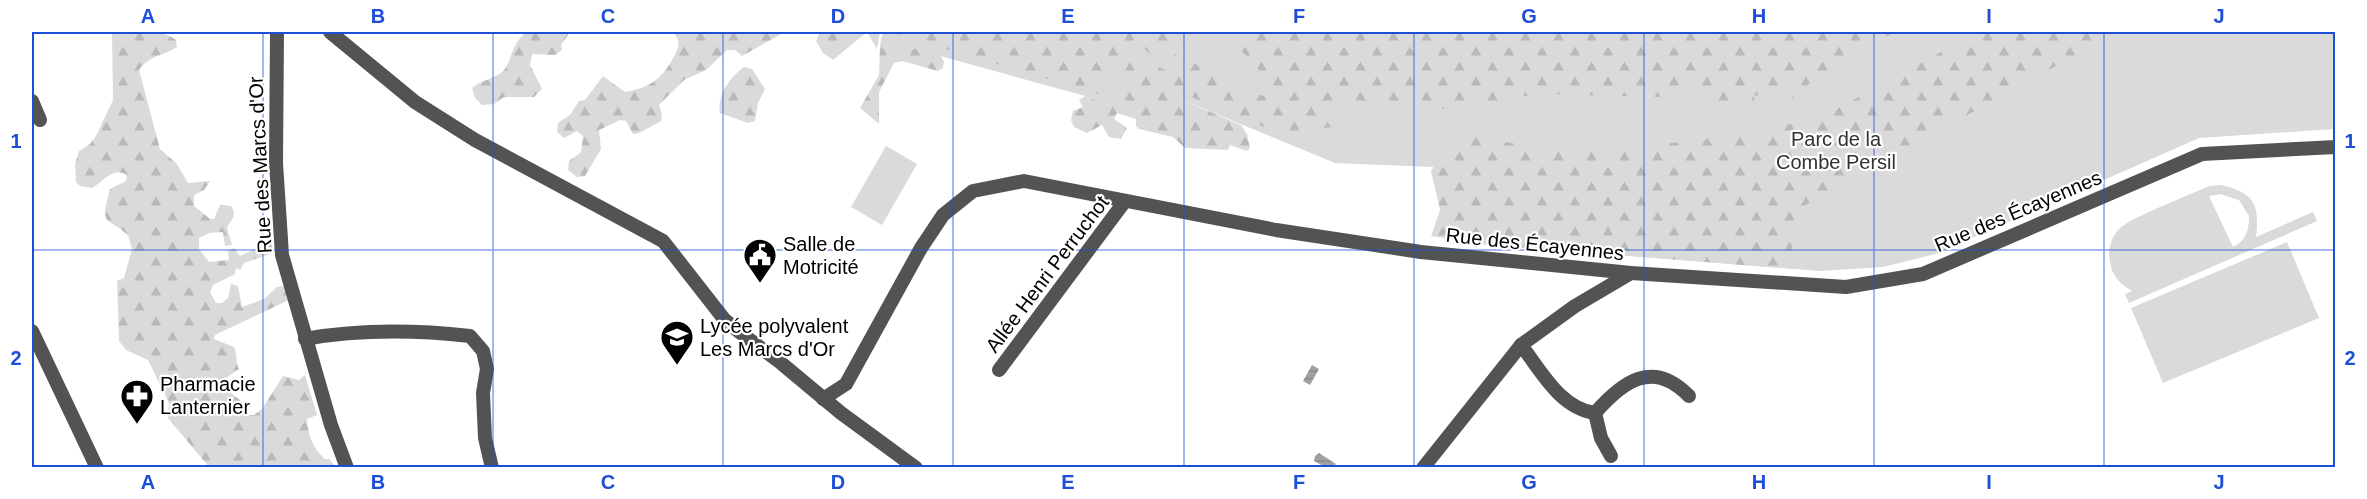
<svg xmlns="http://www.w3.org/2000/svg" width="2367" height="499" viewBox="0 0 2367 499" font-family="Helvetica,sans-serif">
  <defs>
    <pattern id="forest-firs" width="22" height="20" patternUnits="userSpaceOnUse" patternTransform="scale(1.5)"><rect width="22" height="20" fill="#dadada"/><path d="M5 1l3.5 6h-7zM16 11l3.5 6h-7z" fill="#b9b9b9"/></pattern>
    <pattern id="water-rules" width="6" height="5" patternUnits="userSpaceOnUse" patternTransform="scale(1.5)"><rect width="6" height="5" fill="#a1a1a1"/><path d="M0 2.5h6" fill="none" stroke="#898989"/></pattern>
  </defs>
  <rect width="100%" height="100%" fill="#fff"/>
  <g fill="#dadada" fill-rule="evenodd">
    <path d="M883,32h1452v97l-136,9 -263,116 -53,13 -63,4 -341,-27 -15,-79 -31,2 -98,-4 -155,-64 3,-20 -32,-16 -15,-12 -29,54 -22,-9 -195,-54 -1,7 -9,-4z"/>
    <path d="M886,146l31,18 -35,61 -31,-18z"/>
    <path d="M2221,185c33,8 39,19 35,52l57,-25 4,9 -188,82 -4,-9 7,-3c-12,-7 -20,-15 -22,-29 -2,-13 0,-24 10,-34 10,-10 72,-34 89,-42zM2220,194l19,6 10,16c0,14 -3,25 -16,31l-24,-51z"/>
    <path d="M2287,242l32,76 -156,65 -32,-75z"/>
  </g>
  <g fill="url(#forest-firs)">
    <path d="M112,32c19,0 48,-4 64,8l1,7c-14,9 -27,8 -38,23l21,79 17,15 11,19 22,-2 -6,9 -10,5v11l16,13h4l6,-14 11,1c7,10 0,13 -4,22l5,17 -7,1 -2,-14 -14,1 -10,5v11l10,13 20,-2 -1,-10 6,-2 6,8 31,-14 2,11 -29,10 -4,7 -4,-2 -1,6 -22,11 -3,7 6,11h6l6,-5 3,-14 7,2 4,21 22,-8 13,-12 7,-1 5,14 -74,35 -1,4 20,8c4,8 1,14 5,22l-13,9c-2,12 6,16 14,22l1,9 6,6h7l8,-6 21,-33 16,4 6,-5 12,40 -10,4c1,17 6,29 18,40h4l7,8h-127l-41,-49 1,-15 -21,-43 -22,-10 -7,-9 -2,-60 7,-3 8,-29 -4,-14c-23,-20 -28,-8 -18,-46l16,-8 1,-6c-14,-9 -23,6 -35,13l-12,-2 -4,-4 -1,-18 4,-13 11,-7 6,-8 17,-36z"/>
    <path d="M527,32h43l-9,13 1,5 -7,5 -23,-1 -2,11 12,24 -8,8h-30l-10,7 -12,1 -7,-7 -3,-10c9,-8 22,-9 30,-16 10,-9 9,-30 25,-40z"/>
    <path d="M673,32h112l-43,24 -7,-6h-8l-21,20 -22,10 -25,25 3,9 -1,7 -22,12 -6,1 -7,-13 -6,-1 -21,10 2,19 -16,27 -8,1 -9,-7 1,-9 12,-9 2,-16 -6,-5 -13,7 -7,-6 1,-9 12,-8 9,-14 6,-1 18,-24 22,16c21,-3 36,-12 46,-30 6,-12 12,-19 2,-30z"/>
    <path d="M820,32h60l-3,17 -10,-17 -34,28 -10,-7 -7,-12z"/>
    <path d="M889,32h288l-7,20 51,24 2,12 47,9 1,-14 -34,-37 15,-14h647c-34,10 -63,33 -92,53l8,19 -33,13v-8l13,-5 -6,-15 -35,7 1,11 -45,-7 2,-13 -50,10 -127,-3 -77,16 -107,-10 -31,9 15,6 2,5 -4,7 -21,2 -7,-6 -14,15 -104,-43 5,-20 -39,-18 -19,-18 -33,56z"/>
    <path d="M1985,32h113l8,6 -304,169 -14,57 5,5 -314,-25 -48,-8 9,-26 -9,-39 15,-23 32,-11 51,9 95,2 78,-8 31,-9 20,1 67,-14 154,-84z"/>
    <path d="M890,42l51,14 3,6 -1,6 -5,3 -36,-10 -8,2 -15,29v32l-19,-16 19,-33 1,-30 8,3z"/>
    <path d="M1136,50l15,13 33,16 -4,20 61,26 6,9 3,14 -3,3 -17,-6 -2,5 -43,-2 -12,-11 -34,-8 -3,-3v-7l-19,-6 -3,6 13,9 -6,11 -12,-2 -7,-12 -15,8 -13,-6 -3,-7 2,-9 10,-4 -4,-7 6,-4 22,9z"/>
    <path d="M744,67l8,2 13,20 -7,14 -3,18 -7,2 -28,-10c-3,-18 10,-36 24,-46z"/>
  </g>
  <g fill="url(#water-rules)">
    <path d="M1312,365l7,4 -9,16 -7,-4z"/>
    <path d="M1319,453l17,11 -3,3h-8l-11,-6 1,-5z"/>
  </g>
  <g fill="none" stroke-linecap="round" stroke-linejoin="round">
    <g stroke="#535353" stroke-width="14">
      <path d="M277,32l-1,131 6,92 49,170 16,43"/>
      <path d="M330,32l85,70 60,38 188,101 61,78 14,12 43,32 60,50 75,55"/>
      <path d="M32,101l8,19"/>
      <path d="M32,331l65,137"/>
      <path d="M305,339c55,-10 110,-9 165,-3l13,15 4,18 -4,24 2,45 7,30"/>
      <path d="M1521,345c21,27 39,63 74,68"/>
      <path d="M999,370l126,-169"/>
      <path d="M823,399l23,-15 75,-136 22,-33 30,-24 51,-10 252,49 145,22 210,21 215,14 77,-13 279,-120 134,-7"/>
      <path d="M1595,413c28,-32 58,-54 94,-17"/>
      <path d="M1595,413l6,25 10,18"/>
      <path d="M1423,468l98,-123 54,-39 56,-33"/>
    </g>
  </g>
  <path fill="none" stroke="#1d4ed8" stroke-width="1.5" stroke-opacity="0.55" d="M263,32v436M493,32v436M723,32v436M953,32v436M1184,32v436M1414,32v436M1644,32v436M1874,32v436M2104,32v436M32,250h2304"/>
  <defs>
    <g id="civic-pin" transform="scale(1.725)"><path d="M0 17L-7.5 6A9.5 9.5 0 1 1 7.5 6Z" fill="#000" stroke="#fff"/><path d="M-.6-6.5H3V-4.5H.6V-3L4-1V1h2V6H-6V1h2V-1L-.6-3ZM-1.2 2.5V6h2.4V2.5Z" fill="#fff"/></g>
    <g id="school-pin" transform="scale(1.725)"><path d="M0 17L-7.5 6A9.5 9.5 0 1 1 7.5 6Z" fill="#000" stroke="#fff"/><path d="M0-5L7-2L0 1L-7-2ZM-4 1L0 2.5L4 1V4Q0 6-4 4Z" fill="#fff"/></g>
    <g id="pharmacy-pin" transform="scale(1.725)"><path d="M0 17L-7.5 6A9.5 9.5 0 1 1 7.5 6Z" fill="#000" stroke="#fff"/><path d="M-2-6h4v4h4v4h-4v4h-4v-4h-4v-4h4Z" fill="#fff"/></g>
  </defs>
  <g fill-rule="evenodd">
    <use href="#civic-pin" x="760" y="255"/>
    <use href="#school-pin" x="677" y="337"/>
    <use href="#pharmacy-pin" x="137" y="396"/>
  </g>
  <g text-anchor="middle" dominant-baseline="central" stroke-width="4.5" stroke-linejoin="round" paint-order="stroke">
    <g font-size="20" fill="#313131" stroke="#fff">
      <text x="1836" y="139">Parc de la<tspan x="1836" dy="23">Combe Persil</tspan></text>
    </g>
    <g font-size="20" fill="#000" stroke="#fff">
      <text transform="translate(260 165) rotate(-93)">Rue des Marcs d'Or</text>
      <text transform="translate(2018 211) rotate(-23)">Rue des Écayennes</text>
      <text transform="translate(1535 244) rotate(6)">Rue des Écayennes</text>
      <text transform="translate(1047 274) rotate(-53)">Allée Henri Perruchot</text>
    </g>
    <g font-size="20" fill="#000" stroke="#fff" text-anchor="start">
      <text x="783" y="244">Salle de<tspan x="783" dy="23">Motricité</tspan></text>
      <text x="700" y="326">Lycée polyvalent<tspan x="700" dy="23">Les Marcs d'Or</tspan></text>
      <text x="160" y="384">Pharmacie<tspan x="160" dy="23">Lanternier</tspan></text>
    </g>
  </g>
  <rect width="2367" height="499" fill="none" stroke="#ffffff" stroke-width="66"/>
  <rect x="33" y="33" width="2301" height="433" fill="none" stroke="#1d4ed8" stroke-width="2"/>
  <g font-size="20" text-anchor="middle" font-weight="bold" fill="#1d4ed8">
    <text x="148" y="23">A</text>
    <text x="378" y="23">B</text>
    <text x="608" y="23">C</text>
    <text x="838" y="23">D</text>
    <text x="1068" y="23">E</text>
    <text x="1299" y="23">F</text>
    <text x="1529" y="23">G</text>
    <text x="1759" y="23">H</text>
    <text x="1989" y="23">I</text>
    <text x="2219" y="23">J</text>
    <text x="16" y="148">1</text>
    <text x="2350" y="148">1</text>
    <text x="16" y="365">2</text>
    <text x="2350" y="365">2</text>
    <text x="148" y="489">A</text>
    <text x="378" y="489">B</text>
    <text x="608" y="489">C</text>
    <text x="838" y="489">D</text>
    <text x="1068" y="489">E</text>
    <text x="1299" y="489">F</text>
    <text x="1529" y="489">G</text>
    <text x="1759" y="489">H</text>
    <text x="1989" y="489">I</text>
    <text x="2219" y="489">J</text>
  </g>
</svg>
